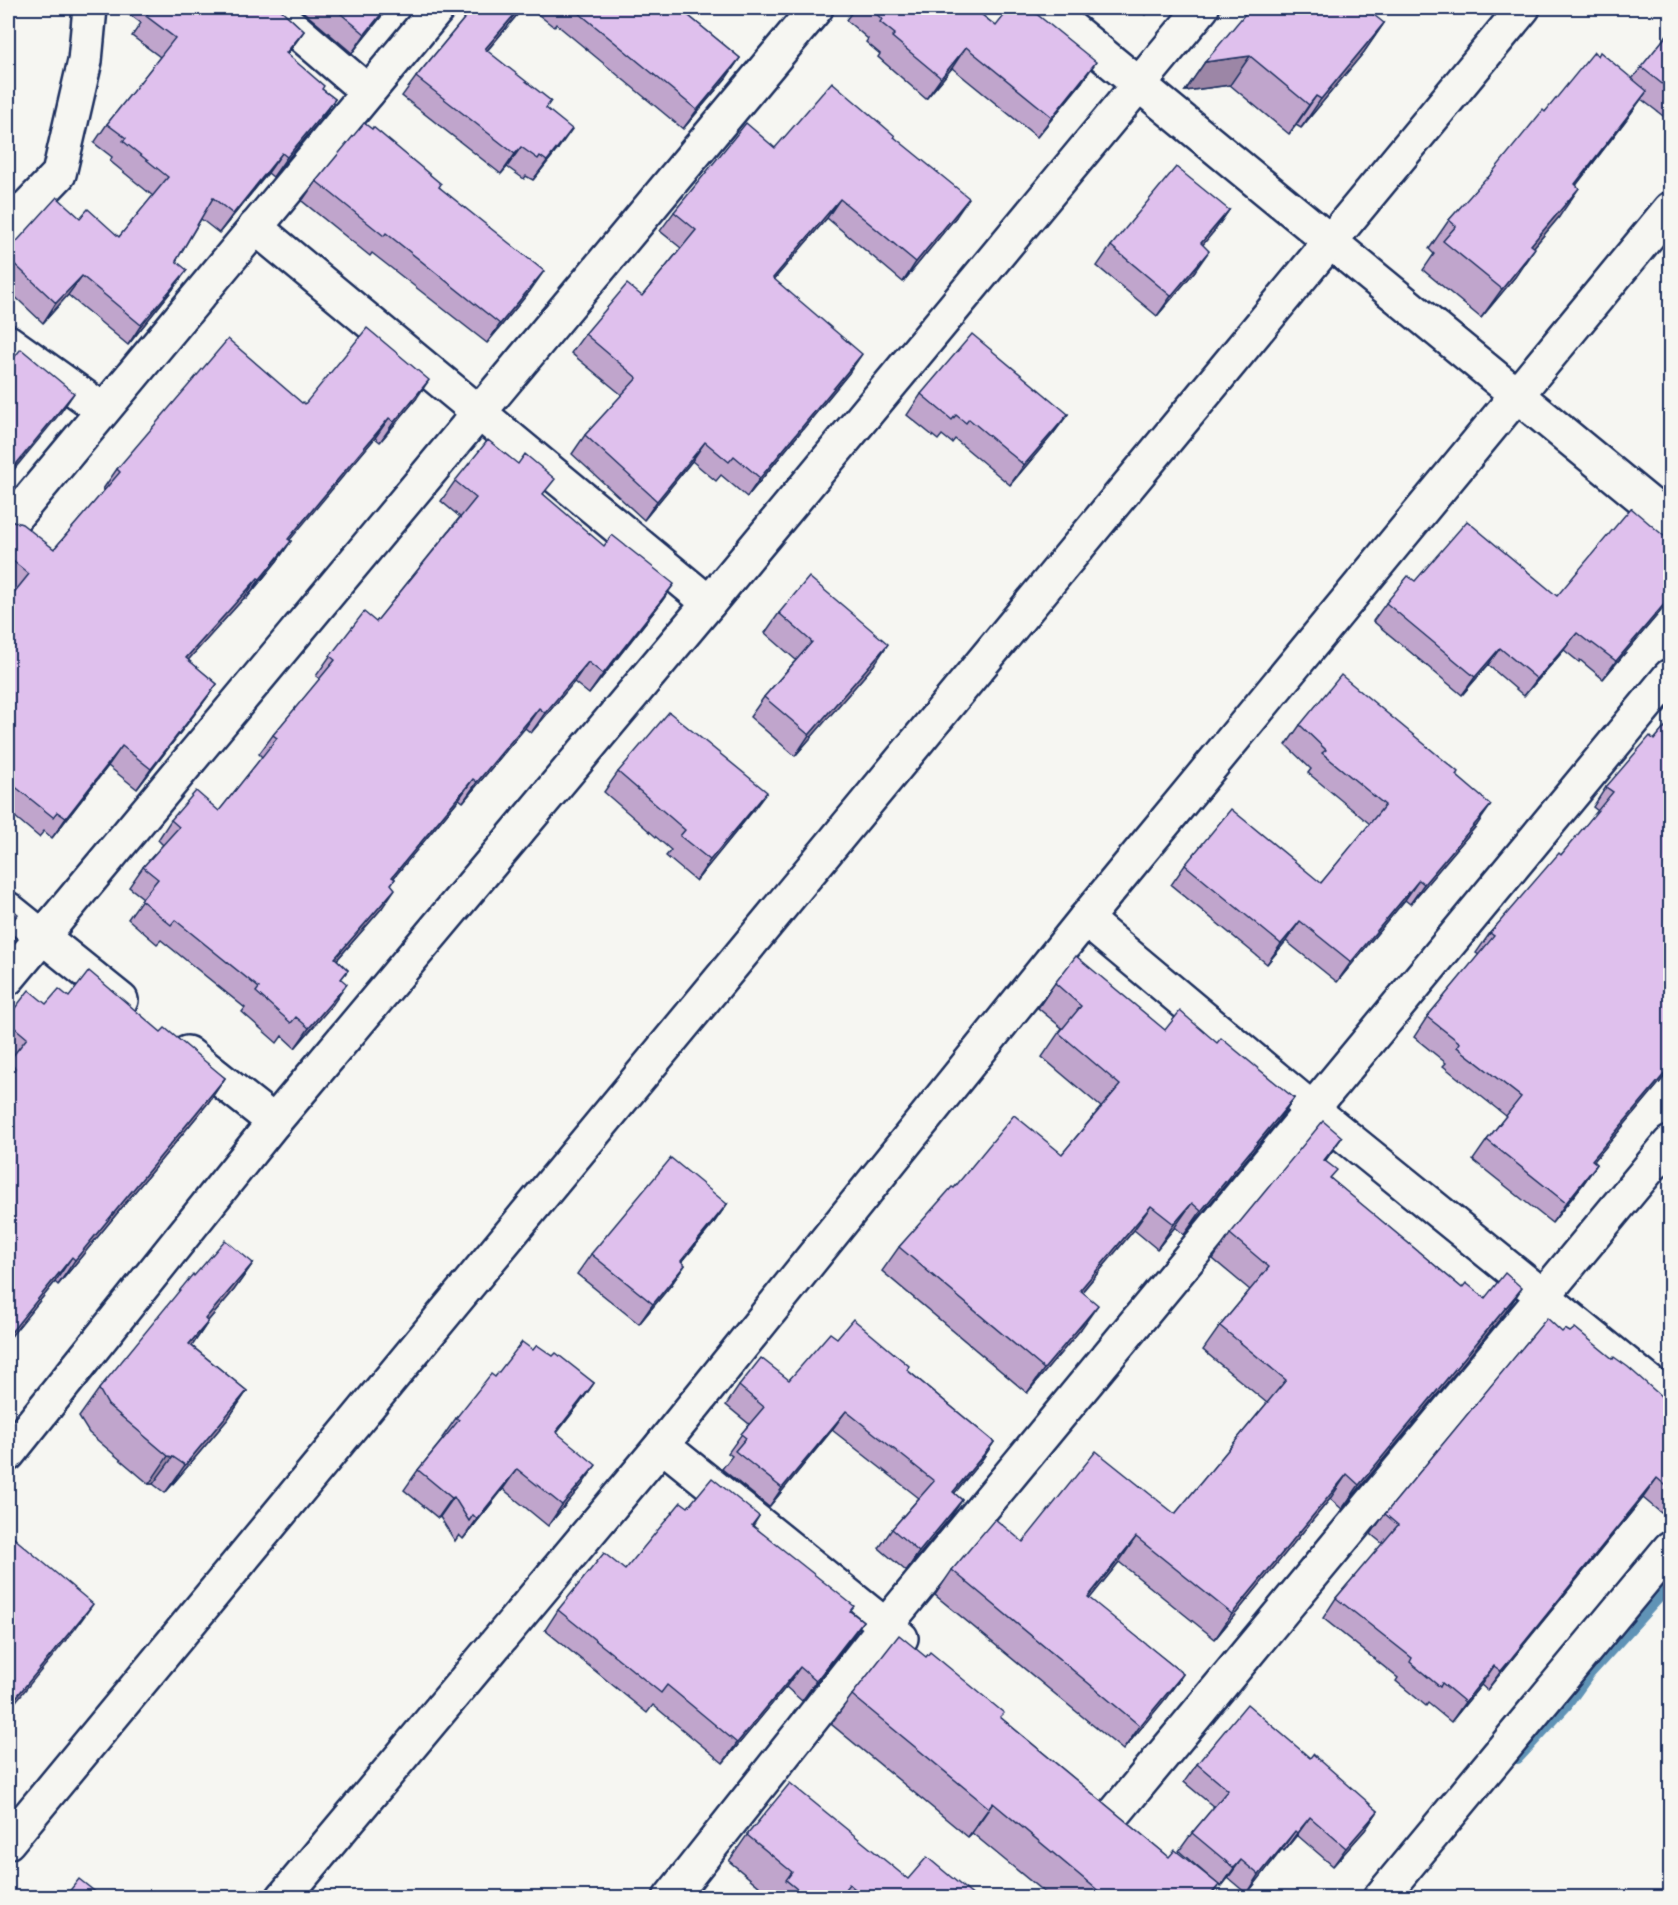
<svg xmlns="http://www.w3.org/2000/svg" width="1678" height="1905" viewBox="0 0 1678 1905" font-family="Itim,sans-serif">
  <rect width="100%" height="100%" fill="#f6f6f2"/>
  <filter id="ink" filterUnits="userSpaceOnUse"><feTurbulence type="fractalNoise" baseFrequency=".0167" numOctaves="2"/><feDisplacementMap in="SourceGraphic" scale="12" xChannelSelector="R" yChannelSelector="G"/><feConvolveMatrix kernelMatrix="1 2 1 2 8 2 1 2 1" color-interpolation-filters="sRGB"/></filter>
  <g filter="url(#ink)">
    <g fill="none" stroke-linecap="round" stroke-linejoin="round">
      <path stroke="#6093b6" stroke-width="14" d="M1517,1757l49,-53 23,-32 81,-89"/>
      <g stroke="#1b2f5e" stroke-width="38">
        <g id="street">
          <path d="M270,8l98,84"/>
          <path d="M8,227l51,-53 26,-113 5,-53"/>
          <path d="M255,227l454,376"/>
          <path d="M8,342l95,68"/>
          <path d="M8,525l430,-517"/>
          <path d="M8,909l113,91"/>
          <path d="M1085,919l227,190 358,290"/>
          <path d="M8,978l808,-970"/>
          <path d="M187,1053l87,69"/>
          <path d="M662,1445l239,193"/>
          <path d="M1110,1819l560,-676"/>
          <path d="M670,1898l216,-273 784,-949"/>
          <path d="M1380,1898l290,-350"/>
        </g>
      </g>
      <g stroke="#1b2f5e" stroke-width="38">
        <g id="secondary">
          <path d="M1046,8l624,513"/>
          <path d="M8,1454l266,-332 435,-519 493,-595"/>
          <path d="M8,1842l1515,-1834"/>
          <path d="M283,1898l379,-453 423,-526 585,-710"/>
        </g>
      </g>
      <use href="#street" stroke="#f6f6f2" stroke-width="33"/>
      <use href="#secondary" stroke="#f6f6f2" stroke-width="33"/>
    </g>
    <g fill="#c0a5cc" stroke="#1b2f5e" stroke-width="1.5">
      <path d="M121,8h158l25,23 -17,23 35,35 13,10 -14,20 -48,58 -5,-4 -49,60 -18,-14 -25,42 -3,28 -45,56 -60,-50 -25,28 -35,-33v-39l72,-33 39,19 34,-41 -43,-35 2,-4 -18,-14 13,-19 53,-67 -28,-21 9,-13z"/>
      <path d="M299,8h89l-36,45z"/>
      <path d="M473,8h50l-36,43 59,57 12,41 -25,31 -7,-4 -2,3 -17,-12 -6,7 -99,-78 14,-19z"/>
      <path d="M530,8h149l61,50 -14,20 -43,51 -127,-105 -2,3z"/>
      <path d="M771,8h13l-5,6z"/>
      <path d="M855,8h118l23,18 86,56 -45,55 -85,-69 -26,31 -48,-42 2,-3 -14,-12 2,-3 -22,-19z"/>
      <path d="M1137,8h14l-6,7z"/>
      <path d="M1384,23l-20,29 -63,76 -5,-3 -7,9 -59,-49 -45,6 20,-29z"/>
      <path d="M1671,30v92l-30,-23 -15,21 -50,65 -17,32 -25,30 -19,30 -34,41 -58,-48 11,-16 -5,-5 20,-29 38,-41 58,-67 53,-56 34,23z"/>
      <path d="M894,137l62,80 -53,65 -76,-64 -53,61 75,94 -102,124 -26,-22 -5,6 -24,-20 -48,59 -72,-66 13,-19 37,-40 -51,-42 14,-19 57,-38 39,-48 -21,-17 14,-19 101,-64z"/>
      <path d="M316,181l123,6 91,104 -43,52 -115,-90 -2,3 -68,-55z"/>
      <path d="M1229,210l-14,20 -13,15 -7,26 -38,45 -60,-50 14,-20z"/>
      <path d="M921,394l147,20 -15,20 -43,51 -55,-46 -3,4 -10,-8 -4,5 -31,-25z"/>
      <path d="M416,399l-36,43 -5,-4 -86,102 2,1 -14,20 -31,38 -2,-1 -56,62 29,24 -14,19 -66,86 -29,-23 -56,72 -8,-7 -5,6 -31,-26v-211l6,-8 -6,-5v-72l2,5 44,29 51,-59 -2,-1 14,-20 185,-66 3,1z"/>
      <path d="M455,481l89,14 116,109 -71,90 -15,-12 -43,51 -6,-5 -62,74 -4,-3 -66,79 2,1 -4,5 -9,24 -45,52 11,10 -7,9 -8,25 -38,44 -13,-12 -5,7 -35,-31 3,-4 -84,-68 -4,4 -29,-25 15,-21 -14,-11 14,-20 20,-22 -5,-5 13,-20 48,-9 43,-54 -3,-3 14,-19 47,-56 -4,-3 14,-20 46,-34 84,-105 -19,-16z"/>
      <path d="M1671,542v57l-68,80 -23,-19 -1,2 -15,-12 -40,46 -36,-31 -26,30 -89,-74 13,-18 29,-22 142,15z"/>
      <path d="M779,613l95,52 -79,91 -45,-39 14,-20 32,-37 -31,-27z"/>
      <path d="M1671,720v349l-77,92 3,3 -14,20 -31,39 -79,-63 14,-20 19,-24 -63,-50 3,-3 -32,-26 13,-20 52,-62 -3,-2 14,-20 71,-78 37,-44 -5,-4 13,-20 48,-47z"/>
      <path d="M1300,725l156,50 21,50 -67,79 -5,-4 -68,82 -51,-41 -19,23 -96,-79 14,-20 136,18 49,-59 -62,-51 3,-4 -25,-24z"/>
      <path d="M618,772l134,40 -56,69 -30,-25 5,-6 -67,-58z"/>
      <path d="M1055,983l110,47 52,13 77,55 -17,24 -93,113 -9,-8 -18,22 -23,-19 -52,62 -1,37 -54,64 -145,-122 17,-24 55,-59 108,-34 39,-47 -59,-50 20,-29 -24,-20z"/>
      <path d="M69,997l92,35 64,46 -17,25 -150,182 -3,-3 -47,58v-323z"/>
      <path d="M1342,1137l-17,24 6,18 131,109 23,10 20,15 -163,196 -12,-10 -115,140 -96,-77 -30,37 94,75 -17,24 -43,52 -188,-155 17,-25 71,-28 152,-28 92,-111 -64,-53 17,-24 30,-36 -37,-31 17,-25z"/>
      <path d="M727,1204l-14,20 -31,38 3,3 -14,20 -32,39 -62,-50 14,-20z"/>
      <path d="M253,1263l-19,27 -26,31v1l-16,24 55,45 -19,28 -63,74 -12,-9h-4l-60,-51 -10,-16 20,-28 95,-113z"/>
      <path d="M1562,1332l109,73v97l-10,11 -18,-15 -156,192 -6,-5 -30,37 -23,-19 -2,3 -30,-25 2,-3 -75,-60 13,-20 47,-54 -12,-10 14,-20z"/>
      <path d="M837,1338l70,32 87,72 -13,19 -27,32 8,7 -13,19 -43,52 -27,-23 13,-19 27,-31 -87,-68 -63,77 -47,-38 10,-13 -4,-3 21,-29 -23,-19 13,-19 50,-6z"/>
      <path d="M533,1350l20,6 41,27 -14,20 -23,30 25,52 -34,41 -45,-37 -40,50 -4,-4 -4,6 -15,-24 -2,1 -34,-28 14,-20 25,-31 -1,-1 14,-20 39,-41z"/>
      <path d="M688,1507l71,9 -6,10 110,95 -14,20 -47,60 -16,-14 -63,76 -70,-58 -6,8 -102,-83 13,-20 67,-40z"/>
      <path d="M852,1695l149,23 168,139 50,28 -9,13h-159l-79,-65 -4,4 -137,-113z"/>
      <path d="M1310,1758l68,53 -13,19 -32,36 -36,-31 -13,16 -2,-2 -35,45 -19,-16 -7,9 -42,-36 13,-18 22,-26 -30,-25 13,-18z"/>
      <path d="M747,1835l161,44 68,19h-203l-44,-37z"/>
    </g>
    <g fill="#9c86a6" stroke="#1b2f5e" stroke-width="1.5">
      <path d="M386,8h2l-36,45 13,-19z"/>
      <path d="M520,8h3l-52,61 14,-20z"/>
      <path d="M1384,23l-20,29 -63,76 20,-29z"/>
      <path d="M304,31l-14,19 -18,23 14,-20z"/>
      <path d="M966,47l-14,21 -26,31 15,-21z"/>
      <path d="M1250,56l-20,29 -45,6 20,-29z"/>
      <path d="M740,58l-14,20 -43,51 14,-19z"/>
      <path d="M1096,62l-14,20 -45,55 15,-20z"/>
      <path d="M1647,91l-21,29 -71,93 20,-29z"/>
      <path d="M1316,96l-20,29 -7,9 20,-29z"/>
      <path d="M335,99l-14,20 -48,58 14,-20z"/>
      <path d="M572,129l-14,20 -25,31 14,-19z"/>
      <path d="M521,147l-14,20 -6,7 14,-20z"/>
      <path d="M282,153l-14,20 -49,60 14,-19z"/>
      <path d="M1579,188l-20,29 -48,57 20,-29z"/>
      <path d="M969,198l-13,19 -53,65 13,-20z"/>
      <path d="M840,199l-13,19 -68,79 14,-19z"/>
      <path d="M1229,210l-14,20 -28,34 14,-21z"/>
      <path d="M1535,248l-20,29 -34,41 21,-29z"/>
      <path d="M1209,251l-14,20 -38,45 14,-20z"/>
      <path d="M187,270l-14,19 -45,56 13,-20z"/>
      <path d="M544,271l-14,20 -43,52 13,-19z"/>
      <path d="M82,276l-14,19 -25,28 13,-20z"/>
      <path d="M862,354l-13,19 -102,124 13,-19z"/>
      <path d="M429,380l-13,19 -36,43 14,-20z"/>
      <path d="M74,393l-13,19 -53,65v-3z"/>
      <path d="M1068,414l-15,20 -43,51 14,-20z"/>
      <path d="M389,418l-14,20 -101,121 14,-20z"/>
      <path d="M705,442l-13,19 -48,59 13,-19z"/>
      <path d="M291,541l-14,20 -31,38 14,-20z"/>
      <path d="M258,578l-14,20 -72,80 14,-20z"/>
      <path d="M674,584l-14,20 -71,90 14,-20z"/>
      <path d="M1671,596v3l-68,80 13,-18z"/>
      <path d="M1577,633l-13,17 -40,46 13,-17z"/>
      <path d="M888,644l-14,21 -79,91 14,-21z"/>
      <path d="M1500,648l-12,17 -26,30 13,-18z"/>
      <path d="M588,662l-14,20 -43,51 14,-20z"/>
      <path d="M217,684l-14,19 -66,86 14,-20z"/>
      <path d="M539,708l-14,20 -62,74 14,-20z"/>
      <path d="M122,746l-14,20 -56,72 14,-20z"/>
      <path d="M473,779l-14,20 -81,98 14,-20z"/>
      <path d="M767,792l-15,20 -56,69 14,-21z"/>
      <path d="M1491,805l-14,20 -67,79 14,-20z"/>
      <path d="M1419,880l-14,20 -68,82 14,-20z"/>
      <path d="M395,889l-13,19 -61,70 14,-20z"/>
      <path d="M1300,921l-14,20 -19,23 14,-20z"/>
      <path d="M347,984l-14,20 -38,44 14,-20z"/>
      <path d="M1671,1066v3l-93,111 14,-20z"/>
      <path d="M225,1078l-17,25 -150,182 17,-25z"/>
      <path d="M1294,1098l-17,24 -93,113 17,-24z"/>
      <path d="M1342,1137l-17,24 -1,-1z"/>
      <path d="M1597,1164l-14,20 -31,39 14,-20z"/>
      <path d="M1192,1203l-17,24 -18,22 17,-25z"/>
      <path d="M727,1204l-14,20 -47,57 15,-20z"/>
      <path d="M1151,1206l-17,24 -71,84 17,-24z"/>
      <path d="M72,1257l-17,25 -47,58v-4z"/>
      <path d="M253,1263l-19,27 -48,57 19,-28z"/>
      <path d="M685,1265l-14,20 -32,39 14,-20z"/>
      <path d="M1522,1288l-17,25 -163,196 17,-24z"/>
      <path d="M1098,1305l-17,24 -54,64 17,-24z"/>
      <path d="M208,1322l-19,28v-6z"/>
      <path d="M594,1383l-14,20 -39,49 15,-20z"/>
      <path d="M247,1391l-19,28 -63,74 20,-28z"/>
      <path d="M846,1411l-14,19 -63,77 13,-19z"/>
      <path d="M994,1442l-13,19 -41,50 13,-19z"/>
      <path d="M168,1456l5,1 -20,27h-4z"/>
      <path d="M596,1465l-14,20 -34,41 14,-21z"/>
      <path d="M517,1469l-14,20 -40,50 14,-20z"/>
      <path d="M1347,1474l-17,25 -115,140 17,-25z"/>
      <path d="M1657,1478l-14,20 -156,192 14,-19z"/>
      <path d="M454,1497l-14,20 -2,1 14,-20z"/>
      <path d="M962,1500l-13,19 -43,52 13,-19z"/>
      <path d="M1136,1537l-17,25 -48,60 17,-25z"/>
      <path d="M93,1604l-18,25 -67,82v-4z"/>
      <path d="M863,1621l-14,20 -47,60 14,-20z"/>
      <path d="M1494,1666l-13,19 -30,37 14,-20z"/>
      <path d="M800,1667l-14,20 -63,76 14,-20z"/>
      <path d="M1183,1674l-17,24 -43,52 17,-24z"/>
      <path d="M993,1803l-21,30 -4,4 21,-29z"/>
      <path d="M1378,1811l-13,19 -32,36 13,-18z"/>
      <path d="M1310,1817l-13,18 -13,16 13,-18z"/>
      <path d="M1295,1831l-13,18 -35,45 12,-19z"/>
      <path d="M1241,1860l-13,18 -7,9 13,-19z"/>
    </g>
    <g fill="#dfc0ed" stroke="#1b2f5e" stroke-width="1.5">
      <path d="M152,8h127l25,23 -18,22 38,33 -2,3 13,10 -48,58 -5,-4 -49,61 -20,-16 -37,63 11,9 -46,55 -59,-49 -26,27 -48,-45v-7l49,-54 23,21 8,-9 31,28 49,-60 -45,-36 3,-3 -19,-14 68,-86 -29,-22z"/>
      <path d="M334,8h52l-21,26z"/>
      <path d="M473,8h47l-35,41 66,52 -5,7 26,21 -25,32 -7,-5 -2,3 -17,-12 -6,7 -99,-77z"/>
      <path d="M573,8h106l61,50 -43,52z"/>
      <path d="M869,8h104l23,18 14,-18h19l67,54 -44,55 -86,-70 -25,31 -49,-41 3,-3 -15,-12 2,-3z"/>
      <path d="M1250,8h115l19,15 -63,76 -5,-3 -7,9 -59,-49 -45,6z"/>
      <path d="M1671,30v61l-30,-24z"/>
      <path d="M1594,52l4,4 2,-4 47,39 -72,93 4,4 -48,57 4,3 -33,41 -59,-48 13,-15 -7,-6 37,-42 1,1 56,-69 2,2z"/>
      <path d="M832,82l63,54 -1,1 75,61 -53,64 -76,-63 -67,79 89,76 -102,124 -26,-22 -5,6 -24,-20 -48,59 -72,-66 52,-57 -52,-44 42,-50 15,12 54,-66 -22,-18 72,-89 29,25z"/>
      <path d="M364,123l8,6 1,-2 68,57 -2,3 105,84 -44,53 -114,-91 -2,3 -68,-55z"/>
      <path d="M1176,167l53,43 -28,33 8,8 -38,45 -60,-50z"/>
      <path d="M367,328l62,52 -35,42 -5,-4 -101,121 3,2 -31,38 -2,-1 -72,80 31,26 -66,85 -29,-23 -56,72 -9,-6 -4,5 -45,-36v-181l21,-26 -21,-17v-42l2,5 12,4 32,25 66,-77 -3,-3 111,-130 74,64 1,-1 2,2z"/>
      <path d="M972,334l96,80 -44,51 -55,-46 -3,4 -10,-8 -4,5 -31,-26z"/>
      <path d="M21,349l53,44 -66,81v-115l3,2z"/>
      <path d="M488,440l30,24 7,-10 30,25 -12,15 61,52 8,-11 62,49 -71,90 -15,-12 -43,51 -6,-5 -62,74 -4,-3 -81,98 3,2 -4,5 4,5 -60,69 13,12 -7,9 6,5 -38,44 -13,-11 -5,6 -35,-31 3,-4 -84,-68 -4,5 -30,-25 17,-21 -15,-12 36,-40 -8,-7 25,-29 23,20 58,-73 -4,-3 62,-75 -5,-4 34,-44 12,10 100,-124 -21,-17z"/>
      <path d="M1631,508l40,34v54l-55,65 -24,-18 -1,1 -14,-11 -40,46 -37,-31 -25,29 -89,-74 22,-27 7,5 52,-60 90,75z"/>
      <path d="M809,577l79,67 -79,91 -45,-38 48,-55 -33,-29z"/>
      <path d="M1341,675l117,97 -2,3 35,30 -67,79 -5,-4 -68,82 -51,-41 -19,23 -96,-79 46,-56 90,74 64,-78 -63,-52 4,-3 -26,-25z"/>
      <path d="M669,712l98,80 -57,68 -30,-24 5,-6 -67,-58z"/>
      <path d="M1671,720v346l-79,94 5,4 -31,39 -79,-63 34,-43 -64,-50 3,-4 -33,-26 67,-81 -4,-3 69,-80 2,2 52,-63 -7,-5 44,-51 4,4z"/>
      <path d="M8,906l10,8 -10,12z"/>
      <path d="M1076,956l89,74 15,-19 37,32 4,-5 73,60 -93,113 -9,-8 -18,21 -23,-18 -71,84 18,15 -54,64 -145,-122 53,-60 2,1 60,-73 48,39 58,-69 -61,-52 22,-27 -26,-23z"/>
      <path d="M89,971l72,61 4,-4 60,50 -150,182 -3,-3 -64,79v-258l7,-10 -7,-6 19,-24 -19,-16v-5l21,-27 17,14 13,-15 10,8z"/>
      <path d="M1323,1121l19,16 -18,23 13,10 -7,8 47,39 85,71 4,-5 19,15 20,-25 17,15 -163,197 -12,-11 -115,140 -96,-77 -48,60 95,77 -43,52 -188,-156 43,-51 28,23 73,-91 79,63 111,-134 -66,-54 49,-59 -39,-33z"/>
      <path d="M671,1158l56,46 -46,57 4,4 -32,39 -62,-50z"/>
      <path d="M225,1240l28,23 -48,56 3,3 -19,22 58,47 -62,74 -12,-8 -5,-1 -60,-51 -9,-16 94,-115 1,2z"/>
      <path d="M1547,1318l15,14 3,-3 5,3 5,-4 38,31 1,-2 14,10 43,38v85l-14,-12 -156,193 -7,-5 -29,36 -23,-19 -2,4 -30,-25 2,-4 -76,-60 62,-73 -13,-11z"/>
      <path d="M853,1319l56,47 -2,4 87,72 -41,50 9,8 -43,52 -27,-23 42,-48 -88,-70 -64,77 -47,-37 11,-13 -5,-4 23,-27 -25,-21 22,-28 28,22 41,-47 7,5z"/>
      <path d="M522,1342l11,8 4,-5 16,11 3,-3 38,30 -38,49 40,33 -34,40 -45,-36 -40,50 -4,-4 -4,6 -15,-24 -2,1 -34,-28 41,-50 -3,-2 35,-44 4,3z"/>
      <path d="M712,1478l47,38 -7,9 102,81 -4,5 13,10 -47,60 -16,-14 -63,76 -70,-58 -6,8 -103,-83 46,-57 21,17 56,-68 7,5z"/>
      <path d="M8,1533l85,71 -85,103z"/>
      <path d="M899,1635l27,22 4,-5 74,61 -4,4 169,140 6,-7 44,35 -11,13h-101l-114,-95 -4,5 -137,-113z"/>
      <path d="M1247,1704l63,54 3,-4 65,57 -32,37 -36,-31 -13,16 -2,-2 -36,44 -18,-15 -7,8 -42,-35 36,-43 -31,-26z"/>
      <path d="M790,1783l118,96 19,-22 49,41h-110l-17,-14 -11,14h-30l-22,-18 6,-8 -45,-37z"/>
      <path d="M79,1879l24,19h-39z"/>
    </g>
  </g>
  <rect width="1678" height="1905" fill="none" stroke="#f6f6f2" stroke-width="30"/>
  <rect x="15" y="15" width="1648" height="1875" fill="none" stroke="#1b2f5e" stroke-width="2" filter="url(#ink)"/>
</svg>
